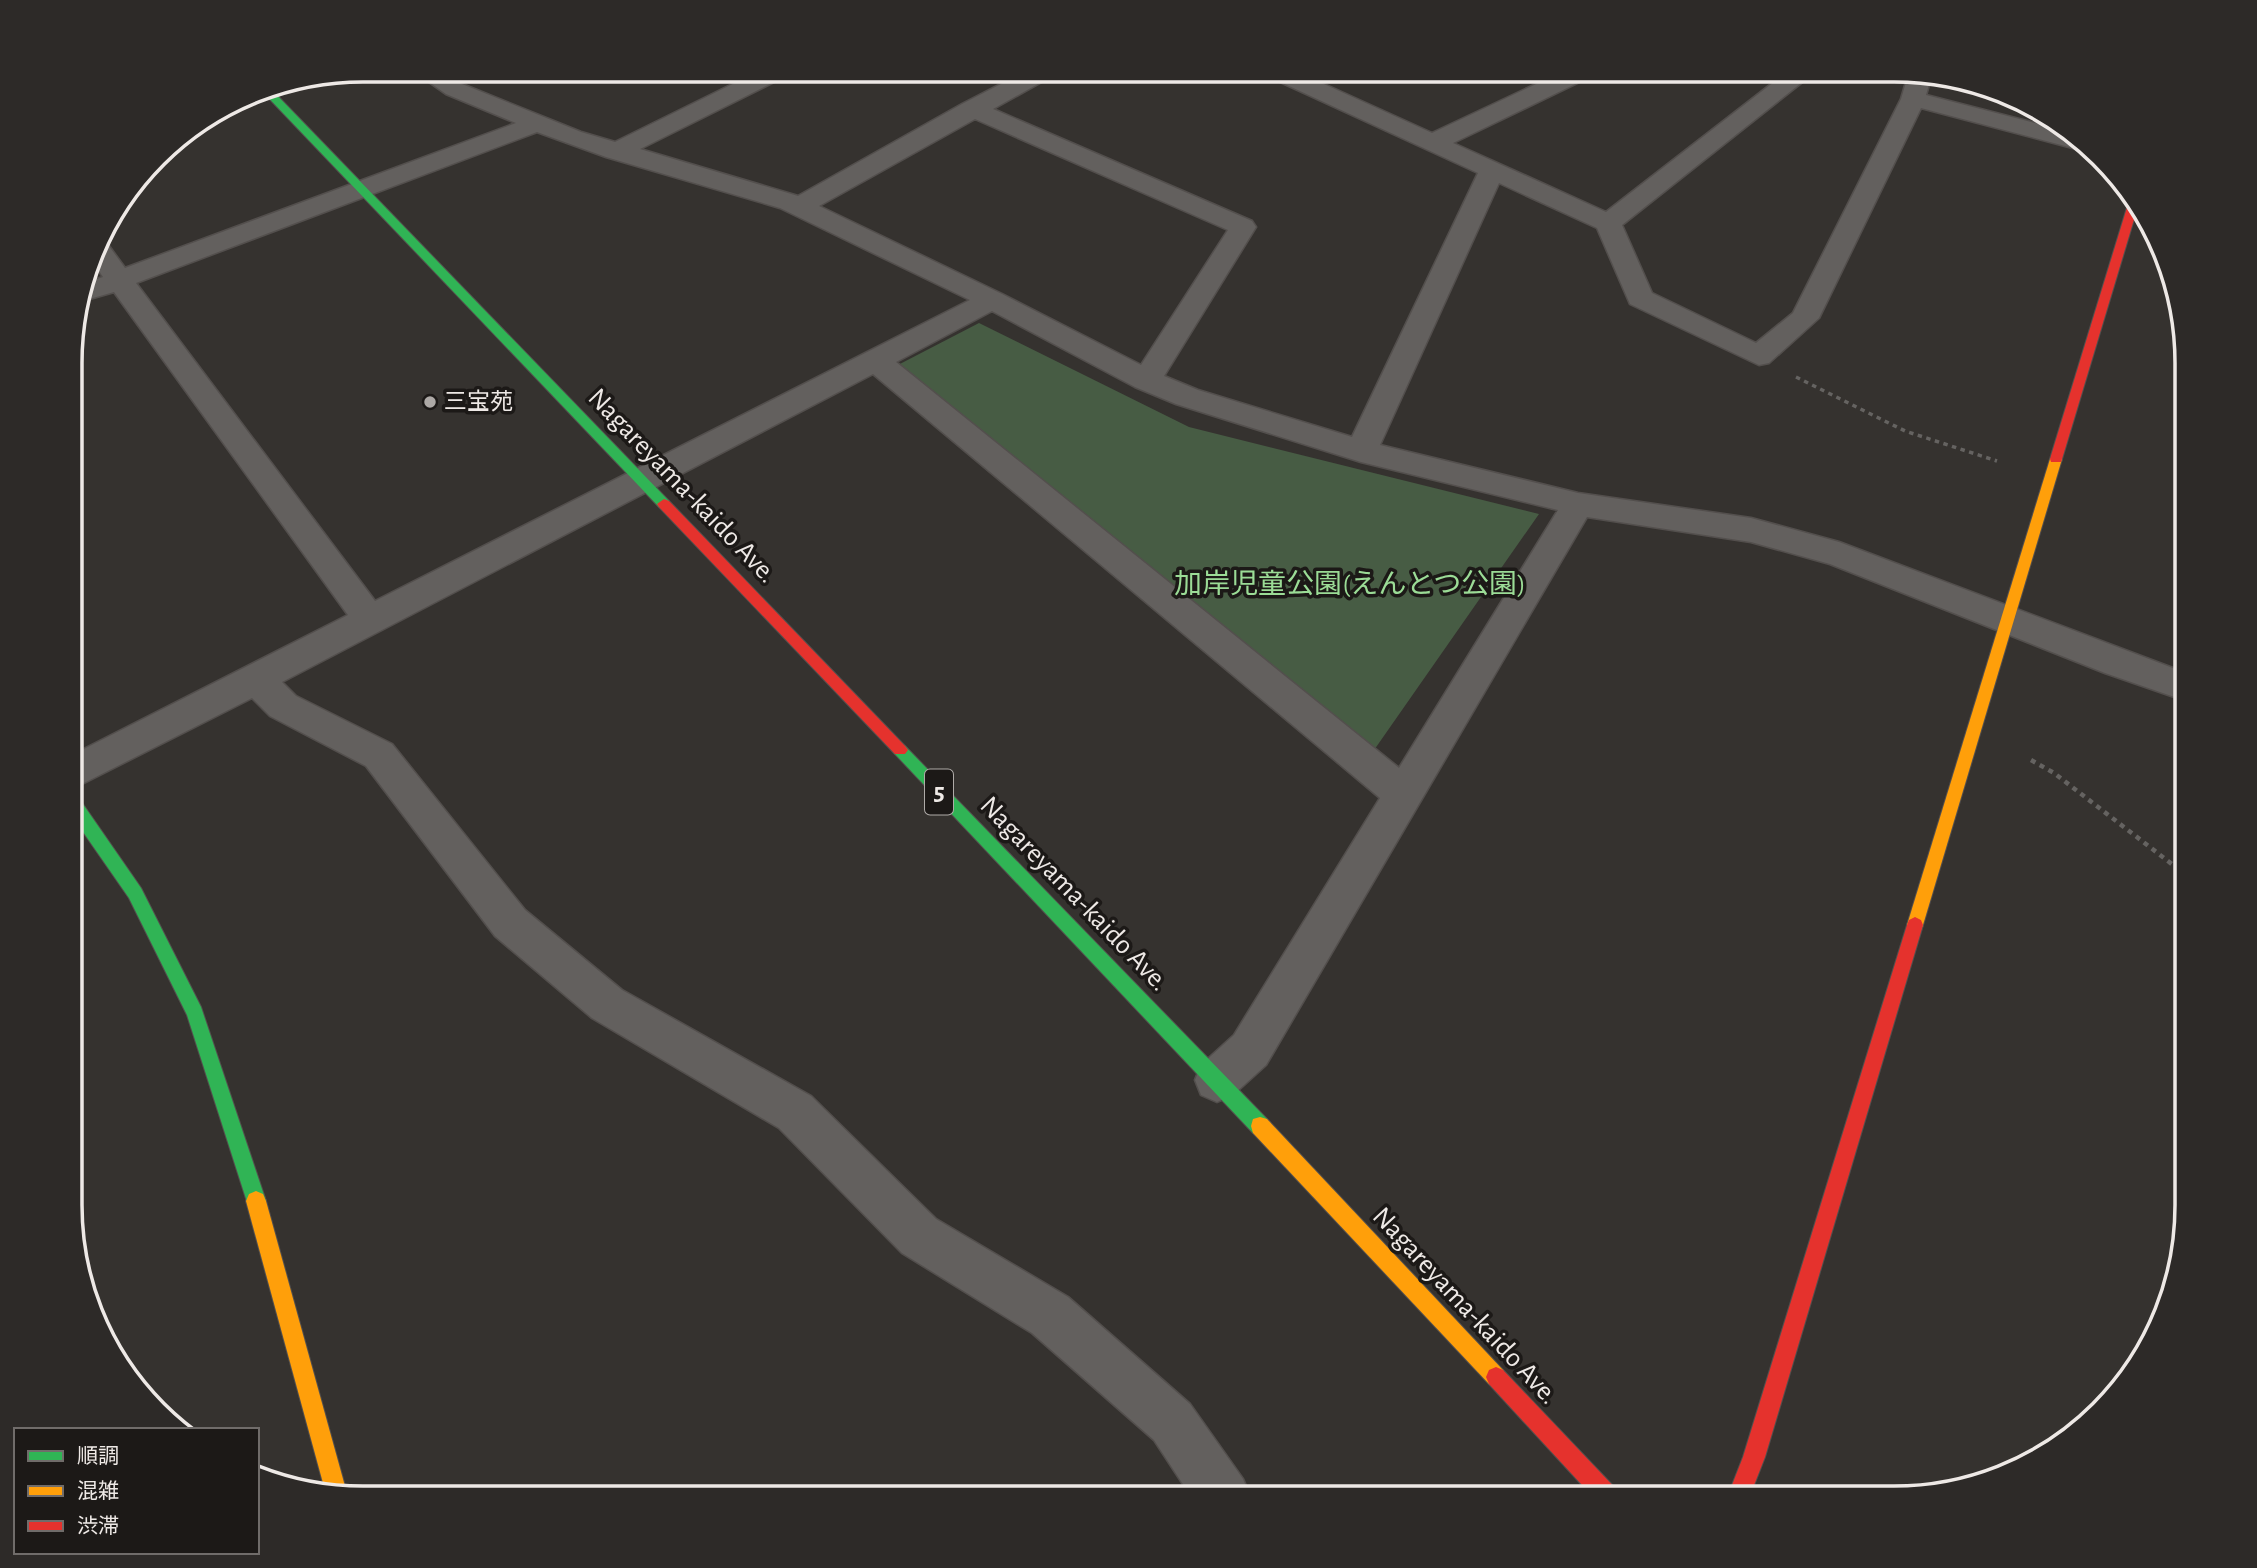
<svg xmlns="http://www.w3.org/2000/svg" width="2257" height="1568" viewBox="0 0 2257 1568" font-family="'Alegreya Sans','Noto Sans JP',sans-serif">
  <rect width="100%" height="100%" fill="#35322f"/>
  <path fill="#475c44" d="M979,323l210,104 350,87 -167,239 -476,-387z"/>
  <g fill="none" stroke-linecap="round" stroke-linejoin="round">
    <g stroke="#534f4d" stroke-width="3">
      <path id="street" d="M412,70h28l22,14 119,48 34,10 146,-72h31l-4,5 -148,74 158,47 164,-92 66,-34h30l-4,5 -61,34 259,112 4,6 -92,149 34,14 154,47 126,-264 -213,-98 -4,-5h32l139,63 134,-63h31l-3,5 -141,68 153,69 182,-141h25l-3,5 -188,149 30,68 104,50 37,-30 108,-214 8,-27 23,2 -6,21 148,38 15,16 -5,2 -163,-43 -102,210 -50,45 -10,2 -129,-61 -33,-76 -98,-45 -119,262 198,48 173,25 88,24 347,131v28l-81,-28 -275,-109 -79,-22 -164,-25 -321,548 -33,30 -16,7 -16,-7 -6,-15 6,-15 33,-30 146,-237 -507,-424 -591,308 14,14 96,48 133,166 97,80 189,106 125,123 132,78 122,107 53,75 8,19h-59l-38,-58 -122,-107 -130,-80 -123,-125 -187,-110 -97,-82 -129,-170 -96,-50 -18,-18 -180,91v-34l276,-140 -234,-323 -35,10 6,-19 18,-6 -11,-16 6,-21 8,2 19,26 391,-145 -70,-29zM975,119l253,111 -87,135 -139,-71 -183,-88zM537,132l69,25 174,51 190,92 -595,301 -239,-318zM992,311l143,76 41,17 185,58 197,48 -159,258 -503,-406z"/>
    </g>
    <g stroke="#534f4d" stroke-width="2">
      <g id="fast">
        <path d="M270,88l399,413v6h-10l-398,-417z"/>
        <path d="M900,744l5,2 362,373 2,7 -2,7 -7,2 -7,-2 -358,-379 -3,-4 3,-4z"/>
        <path d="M72,796l6,1 63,91 60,119 65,194 -3,7 -7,3 -7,-3 -62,-193 -58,-117 -57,-82z"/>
      </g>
    </g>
    <g stroke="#534f4d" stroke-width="2">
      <g id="slow">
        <path d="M2056,455l6,4 -139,466 -2,5 -6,3 -6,-3 -2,-5 143,-466z"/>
        <path d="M1260,1117l7,2 236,251 3,7 -3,7 -7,3 -7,-3 -236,-251 -2,-7 2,-7z"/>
        <path d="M256,1191l7,3 3,7 82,296 -22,-3 -80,-293 3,-7z"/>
      </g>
    </g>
    <g stroke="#534f4d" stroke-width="2">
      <g id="jam">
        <path d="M2132,198l6,8 -76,253 -1,3h-10l-1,-3 79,-258z"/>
        <path d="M664,499l5,2 236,245 3,4 -3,4h-10l-236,-247 -2,-3z"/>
        <path d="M1915,917l6,3 2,5 -158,532 -16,41h-22l16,-41 164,-532 2,-5z"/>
        <path d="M1496,1367l7,3 114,120 3,8h-26l-105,-114 -3,-7 3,-7z"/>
      </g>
    </g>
    <path stroke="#656361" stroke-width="3.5" stroke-dasharray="4.5 4.5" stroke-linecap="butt" d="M1796,377l109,54 92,30"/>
    <path stroke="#656361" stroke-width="4.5" stroke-dasharray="5 5" stroke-linecap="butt" d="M2031,760l23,13 132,102"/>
    <use href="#street" fill="#63605e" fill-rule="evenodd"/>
    <use href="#fast" fill="#30b455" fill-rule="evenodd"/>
    <use href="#slow" fill="#ff9f0a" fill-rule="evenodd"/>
    <use href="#jam" fill="#e5322d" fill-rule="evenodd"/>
  </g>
  <circle fill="#ada9a6" stroke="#1c1917" stroke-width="2.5" cx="430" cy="402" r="7"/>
  <g text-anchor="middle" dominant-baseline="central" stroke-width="7" stroke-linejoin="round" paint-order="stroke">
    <g font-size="23" fill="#eee9e6" stroke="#1c1917" text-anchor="start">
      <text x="444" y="402">三宝苑</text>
    </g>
    <rect fill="#1c1917" stroke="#afaba8" stroke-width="2" x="925" y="769.5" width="28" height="45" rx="5"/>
    <g font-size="26" font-weight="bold" fill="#eee9e6">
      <text x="939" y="792">5</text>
    </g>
    <g font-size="28" fill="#eee9e6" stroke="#1c1917">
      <text transform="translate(682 486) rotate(46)">Nagareyama-kaido Ave.</text>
      <text transform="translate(1074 894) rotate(46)">Nagareyama-kaido Ave.</text>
      <text transform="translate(1465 1306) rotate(47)">Nagareyama-kaido Ave.</text>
    </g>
    <g font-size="28" fill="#9bdc96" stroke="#1c1917">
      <text x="1350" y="585">加岸児童公園(えんとつ公園)</text>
    </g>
  </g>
  <path d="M0 0H2257V1568H0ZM363 82H1894A281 281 0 0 1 2175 363V1205A281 281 0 0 1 1894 1486H363A281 281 0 0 1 82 1205V363A281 281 0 0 1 363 82Z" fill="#2d2a28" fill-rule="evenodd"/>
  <path fill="none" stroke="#eee9e6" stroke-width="3.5" d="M363 82H1894A281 281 0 0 1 2175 363V1205A281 281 0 0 1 1894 1486H363A281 281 0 0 1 82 1205V363A281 281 0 0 1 363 82Z"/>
  <rect x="14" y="1428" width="245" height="126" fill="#1c1917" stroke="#706c6a" stroke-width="2"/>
  <rect x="28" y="1451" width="35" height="10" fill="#30b455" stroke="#706c6a" stroke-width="2"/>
  <text x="77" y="1463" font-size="21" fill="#eee9e6">順調</text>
  <rect x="28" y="1486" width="35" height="10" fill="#ff9f0a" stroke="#706c6a" stroke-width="2"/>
  <text x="77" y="1498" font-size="21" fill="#eee9e6">混雑</text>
  <rect x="28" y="1521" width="35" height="10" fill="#e5322d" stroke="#706c6a" stroke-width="2"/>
  <text x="77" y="1533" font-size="21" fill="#eee9e6">渋滞</text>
</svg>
